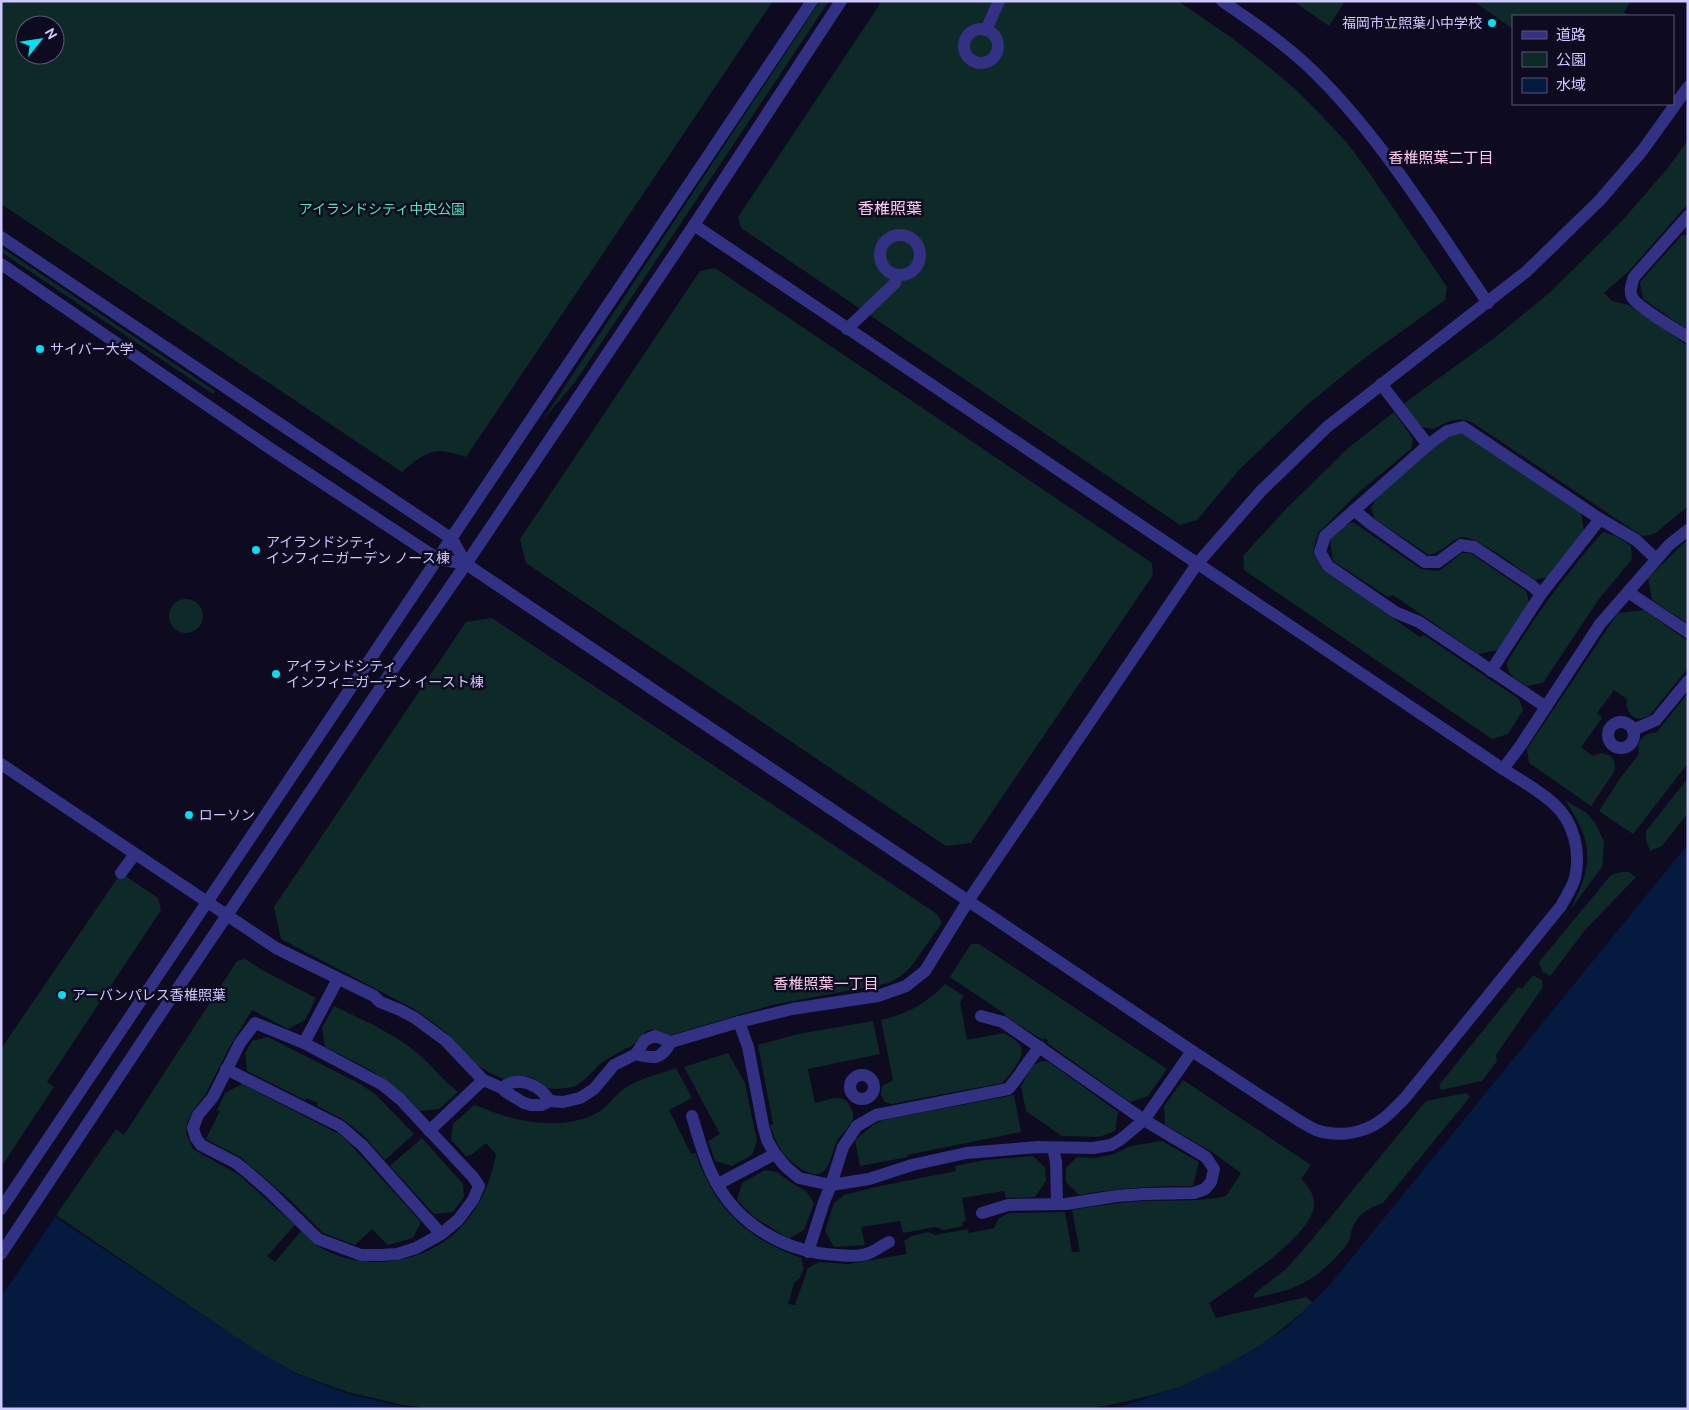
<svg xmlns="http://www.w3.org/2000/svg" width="1689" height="1410" viewBox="0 0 1689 1410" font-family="Ubuntu,'Noto Sans JP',sans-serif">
  <rect width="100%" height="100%" fill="#0e0a20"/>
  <g fill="#0d2a29" fill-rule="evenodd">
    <path d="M1,1h772l-307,456c-33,-11 -39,-6 -64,15l-401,-268zM25,25h30v30h-30z"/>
    <path d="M820,1h9l-254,381 -33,39z"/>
    <path d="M882,1h296l54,37 31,24 31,26 28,28 25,27 19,25 81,119 -2,13 -83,60 -55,45 -68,65 -42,50 -17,5 -439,-297 -3,-11z"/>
    <path d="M1293,1h52l-16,25z"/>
    <path d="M1473,1h158l-7,11 5,4h-116v13z"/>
    <path d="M1688,140v64l-60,68 -24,21 8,8 17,4 59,41v160l-31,26 -6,3 -9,1 -169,-113c-15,-8 -26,-1 -40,6l-11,-2 -19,-23 90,-65 55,-45 74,-73 45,-52z"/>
    <path d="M1682,235h6v95l-45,-31 -3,-17z"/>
    <path d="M1,247l214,144 -2,3 -212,-142z"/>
    <path d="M715,268l437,295 1,12 -182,268 -25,3 -420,-283 -6,-24 180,-268z"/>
    <path d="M1394,412l19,27 -2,10 -53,44 -39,39 -3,8 -3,13 10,17 97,67 4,-2 95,64 4,11 -15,24 -16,5 -248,-169 -1,-14 43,-47 61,-60z"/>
    <path d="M1454,433l12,1 115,78 3,21 -37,44 -12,3c-13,-9 -59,-45 -73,-43 -12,3 -20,16 -33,18l-54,-36 -4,-11c11,-25 60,-57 83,-75z"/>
    <path d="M1353,522l68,47 18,2 23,-18h8l56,38 3,11 -31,48 -20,4 -85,-59 -5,2 -55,-36 -3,-22 15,-13z"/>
    <path d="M1603,532l13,4 15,10 1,13 -33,40 -56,84 -16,3c-10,-6 -21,-11 -20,-24 28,-46 60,-90 96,-130z"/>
    <path d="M1688,539v85l-36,-24 -4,-22z"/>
    <circle cx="186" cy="616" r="17"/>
    <path d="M1644,610l44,31v27l-38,47c-13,7 -19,4 -24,-10l1,-6 -13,-9 -17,23 5,5 -21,29 12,9 8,-3 8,2c6,5 7,9 5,17l-23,34 -62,-43 -2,-14 91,-136z"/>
    <path d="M492,618l445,296 5,9 -32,45 -9,8 -12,7 -117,22 -100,30c-8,0 -14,-6 -22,-5 -9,2 -10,10 -17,15 -3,3 -7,3 -10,5 -8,4 -16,9 -23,14 -7,6 -12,14 -20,19 -9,7 -26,6 -37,5 -11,-15 -18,-14 -33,-6l-22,-10 -14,-9 -27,-30 -31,-23 -135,-71 -7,-32 192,-285z"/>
    <path d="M1688,693v70l-55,71 -34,-23 22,-34 18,-23c-3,-15 4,-20 18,-22z"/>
    <path d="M1688,778v35l-26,33 -12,5 -4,-11v-9z"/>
    <path d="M1565,800l22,13 8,10 9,18 -2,26 -32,43c24,-46 24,-66 -5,-110z"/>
    <path d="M1621,872h8l7,5 -50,52 -36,47 -7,-4 -4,-10 72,-87z"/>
    <path d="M121,873l37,25 3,12 -114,172 7,5 -53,80v-118z"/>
    <path d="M971,944h8l188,125 -19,27 -18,6 -83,-59 1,-2 -4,-3 -1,2 -38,-24v-2l-55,-37z"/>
    <path d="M245,959l17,11 54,28 -11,22 -17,9 -36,-19 -22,36 -25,49 -13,17 -5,11 -1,10 7,16 46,26 56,50 -28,31 8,6 27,-32c5,6 9,12 16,16 44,28 110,18 144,-20 20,-22 28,-43 34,-72l-10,-11 -15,12 -5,1 -15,-16 2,-16 21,-19c8,2 15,6 22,8 31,11 71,16 101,0 9,-5 15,-14 23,-21 15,-13 37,-17 56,-24l16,30 -23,12 22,44 5,-1c2,9 6,17 10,25 18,40 55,67 96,80l-1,3 2,2 -1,3 2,1 -4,11 -6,5 -6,21 7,1 13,-37 11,-6 29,2 59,-10 -3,-13 8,-5 16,-4 7,3 33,-6 1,4 25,-5 5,-10 10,-5 56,-1 7,40h8l-8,-42c25,-4 49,-8 73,-9 30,-1 52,1 81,-5l15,-23 -29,-21 -47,-27 -1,-19 19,-26 128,85 -10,14c8,8 16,19 12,31 -9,32 -76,73 -104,93l7,15 90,-21 7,6c-27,23 -55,47 -86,64 -39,21 -95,34 -139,42h-649l-36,-4 -56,-13 -49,-18 -42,-23 -200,-136 60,-86 8,6 113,-174z"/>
    <path d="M1533,975l9,5 1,7 -47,68 1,6 -15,20 -41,9 -2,-5 79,-98 4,2z"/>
    <path d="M945,984l19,12 -4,6 7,38 37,-7c15,9 24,14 13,31 -4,7 -9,13 -15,19l-111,21 -6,-2 -4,-7 1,-9 11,-6 -12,-60c26,-6 47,-17 64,-36z"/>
    <path d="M334,1006c28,14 58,26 82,46 15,12 26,28 42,40l-19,17 -19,2c-30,-34 -55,-44 -95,-64l-3,-19z"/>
    <path d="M873,1021l7,33 -72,15 7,34c13,-3 30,-12 36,5 2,4 3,7 2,11 -3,8 -12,15 -16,22 -4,9 -6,22 -12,29 -12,13 -34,-8 -42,-17 -6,-8 -10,-19 -13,-28l3,-1 -15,-79 40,-11z"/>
    <path d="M268,1037l94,48 14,10 38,39 -29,26 -22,-25 -19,-15 -27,-14 1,-3 -12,-5 -1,2 -58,-29 -2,-18 7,-12z"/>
    <path d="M728,1053l17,30 12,58 -5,14 -20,11 -17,-5 -7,-20 12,-7 -36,-67z"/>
    <path d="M1042,1061l7,1 69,50 -3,19 -16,6 -37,-1 -36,-25 -5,-25 12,-21z"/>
    <path d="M242,1084l97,50 12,11 70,77 -8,16 -25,7 -16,-16 -17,16 -32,-12 -35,-35 -48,-41 -34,-18 14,-28 -3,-1 8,-17z"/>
    <path d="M1466,1093l4,4 -87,106c-13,4 -26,11 -31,26 -2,4 -1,10 -4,14 -3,5 -9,10 -13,15 -26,28 -45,32 -81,40v-4l32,-25 24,-27 116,-141z"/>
    <path d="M1014,1095l7,37 -114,23 1,2 -48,9 -5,-26 18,-15 10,-5z"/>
    <path d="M422,1138l41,46 1,13 -11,15 -19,2 -44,-48z"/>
    <path d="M1162,1141l37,21 -6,24c-39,0 -76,2 -114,9l-13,-13v-14l11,-11 18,1 19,-4 17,-8z"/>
    <path d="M1033,1156l12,12 1,13 -11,16 -29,1 -2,-7 -42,7 4,23 -4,1 1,4 -19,4 -9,-3 -32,6 -3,-12 -39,6 4,18 -31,2 -9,-16 9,-28 10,-8 36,-9 76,-15 -1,-5 29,-6z"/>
    <path d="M765,1170l12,2 13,10 16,9 8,12 -10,27 -15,9 -35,-22 -17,-17 5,-17z"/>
  </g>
  <g fill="#041a3f">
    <path d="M1688,844v565h-574l68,-23 40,-19 37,-21 29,-19 45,-46z"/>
    <path d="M1,1181l250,166 48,28 49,19 66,15h-413z"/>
  </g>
  <path fill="#0e0a20" d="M1,1179l56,35 -56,83z"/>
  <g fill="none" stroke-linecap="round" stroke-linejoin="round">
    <g stroke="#323184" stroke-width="12">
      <path d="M1222,1c31,21 63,43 90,69 70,68 121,154 176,233"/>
      <circle cx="981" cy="46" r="17"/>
      <path d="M986,30l13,-29"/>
      <path d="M1688,216l-54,61c-2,6 -5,14 -2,20 4,9 46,34 56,40"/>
      <circle cx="900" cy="255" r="20"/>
      <path d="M1,237l451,302 14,25"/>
      <path d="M1,264l270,185 167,110 28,5 726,487c26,17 52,34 78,51 15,9 30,21 46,28 14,5 33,5 46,0 18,-5 30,-19 43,-32l156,-192c5,-9 11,-18 14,-28 6,-26 -1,-56 -21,-74 -15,-14 -34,-24 -51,-35l-809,-544"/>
      <path d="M847,329l48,-46 2,-8"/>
      <path d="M1381,384l47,61"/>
      <path d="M1354,510l17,14 54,38h13l23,-17 13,2 57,38 10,9"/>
      <path d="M1628,592l60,40"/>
      <path d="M1491,671l50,-77 59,-75"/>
      <path d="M1546,707l-127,-85 -24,-10 -67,-46 -8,-14 5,-16 103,-91 19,-14 16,-4 137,92 36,21 20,19"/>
      <circle cx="1621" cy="735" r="13"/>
      <path d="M1633,730l23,-10 32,-39"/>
      <path d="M1,764l275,184 98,48 6,6 20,8 15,8 31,23 37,39 19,8 4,4 18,11 7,2h11l8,-4 13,1 17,-4 14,-9 20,-24 22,-11 9,-14 10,-4 16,6 68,-20 53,-13 86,-13 28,-10 19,-15 43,-70 229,-337 64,-73 66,-64 200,-156 73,-71 42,-49 46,-64"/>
      <path d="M1503,769l18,-24 79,-121 69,-79 19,-15"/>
      <path d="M121,873l14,-19"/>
      <path d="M981,1016l22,6 141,98 62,37 8,12 -3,13 -6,7 -11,4 -49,1 -28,2 -51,8 -58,1 -26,8"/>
      <path d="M739,1022l9,25 15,78 4,15 8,14 11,13 13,11 32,7 38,-6 43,-14 54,-12 72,-6 55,1 18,-3 9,-5 24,-20 48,-69"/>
      <path d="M255,1023l49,20 79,42 17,14 73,78 6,9 -6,14 -15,20 -17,14 -25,14 -19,6 -16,1h-20l-43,-16 -49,-48 -23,-20 -10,-8 -35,-18 -5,-7 -3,-10 5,-13 15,-18 27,-54z"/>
      <path d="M304,1043l34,-64"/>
      <path d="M636,1054c18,5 25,6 35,-12"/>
      <path d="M226,1069l114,57 23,20 78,88"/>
      <circle cx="862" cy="1087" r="12"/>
      <path d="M502,1088c17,-14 38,-2 48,13"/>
      <path d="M692,1116c7,23 13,47 25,68 25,44 72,69 121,71 9,1 22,2 31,-2 7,-2 13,-8 20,-11"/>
      <path d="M429,1131l54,-51"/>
      <path d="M1053,1148l3,14 1,42"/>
      <path d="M718,1184l57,-30"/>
      <path d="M1,1209l811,-1208"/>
      <path d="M808,1252l16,-50 7,-17 12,-38 14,-21 19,-11 132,-26c12,-13 20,-29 32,-42"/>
      <path d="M1,1254l154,-232 236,-350 75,-108 228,-339 147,-224"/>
    </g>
  </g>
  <g fill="#00dff4" stroke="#0e0a20" stroke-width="2">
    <circle cx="1492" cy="23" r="5"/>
    <circle cx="40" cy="349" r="5"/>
    <circle cx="256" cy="550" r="5"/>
    <circle cx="276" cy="674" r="5"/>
    <circle cx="189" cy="815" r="5"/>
    <circle cx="62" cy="995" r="5"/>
  </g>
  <g text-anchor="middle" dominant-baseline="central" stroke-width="5" stroke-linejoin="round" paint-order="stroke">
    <g font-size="14" fill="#cec9ff" stroke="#0e0a20" text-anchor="start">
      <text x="1482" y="23" text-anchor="end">福岡市立照葉小中学校</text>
      <text x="50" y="349">サイバー大学</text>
      <text x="266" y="542">アイランドシティ<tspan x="266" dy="16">インフィニガーデン ノース棟</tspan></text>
      <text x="286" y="666">アイランドシティ<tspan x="286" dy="16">インフィニガーデン イースト棟</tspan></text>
      <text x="199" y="815">ローソン</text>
      <text x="72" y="995">アーバンパレス香椎照葉</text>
    </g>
    <g font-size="14" fill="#4aeac0" stroke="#0e0a20">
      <text x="382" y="209">アイランドシティ中央公園</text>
    </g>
    <g font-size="15" fill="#ffcbed" stroke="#0e0a20">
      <text x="1441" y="157">香椎照葉二丁目</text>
      <text x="826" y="983">香椎照葉一丁目</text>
    </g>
    <g font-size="16" fill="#ffcbed" stroke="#0e0a20">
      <text x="890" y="208">香椎照葉</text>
    </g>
  </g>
  <rect width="1689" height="1410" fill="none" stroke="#cec9ff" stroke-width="5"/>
  <rect x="1512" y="15" width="162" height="90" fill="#0e0a20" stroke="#5b5679"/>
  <rect x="1522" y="31" width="25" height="8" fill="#323184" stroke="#5b5679"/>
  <text x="1556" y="40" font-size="15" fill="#cec9ff">道路</text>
  <rect x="1522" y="52" width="25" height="15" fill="#0d2a29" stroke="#5b5679"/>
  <text x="1556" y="65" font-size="15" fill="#cec9ff">公園</text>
  <rect x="1522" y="78" width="25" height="15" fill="#041a3f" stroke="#5b5679"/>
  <text x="1556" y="90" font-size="15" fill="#cec9ff">水域</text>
  <g transform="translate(40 40) rotate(60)"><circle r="24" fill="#0e0a20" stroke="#5b5679"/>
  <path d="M0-4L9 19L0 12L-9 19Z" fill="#00dff4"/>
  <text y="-8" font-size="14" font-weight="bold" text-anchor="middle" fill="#cec9ff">N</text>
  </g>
</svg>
